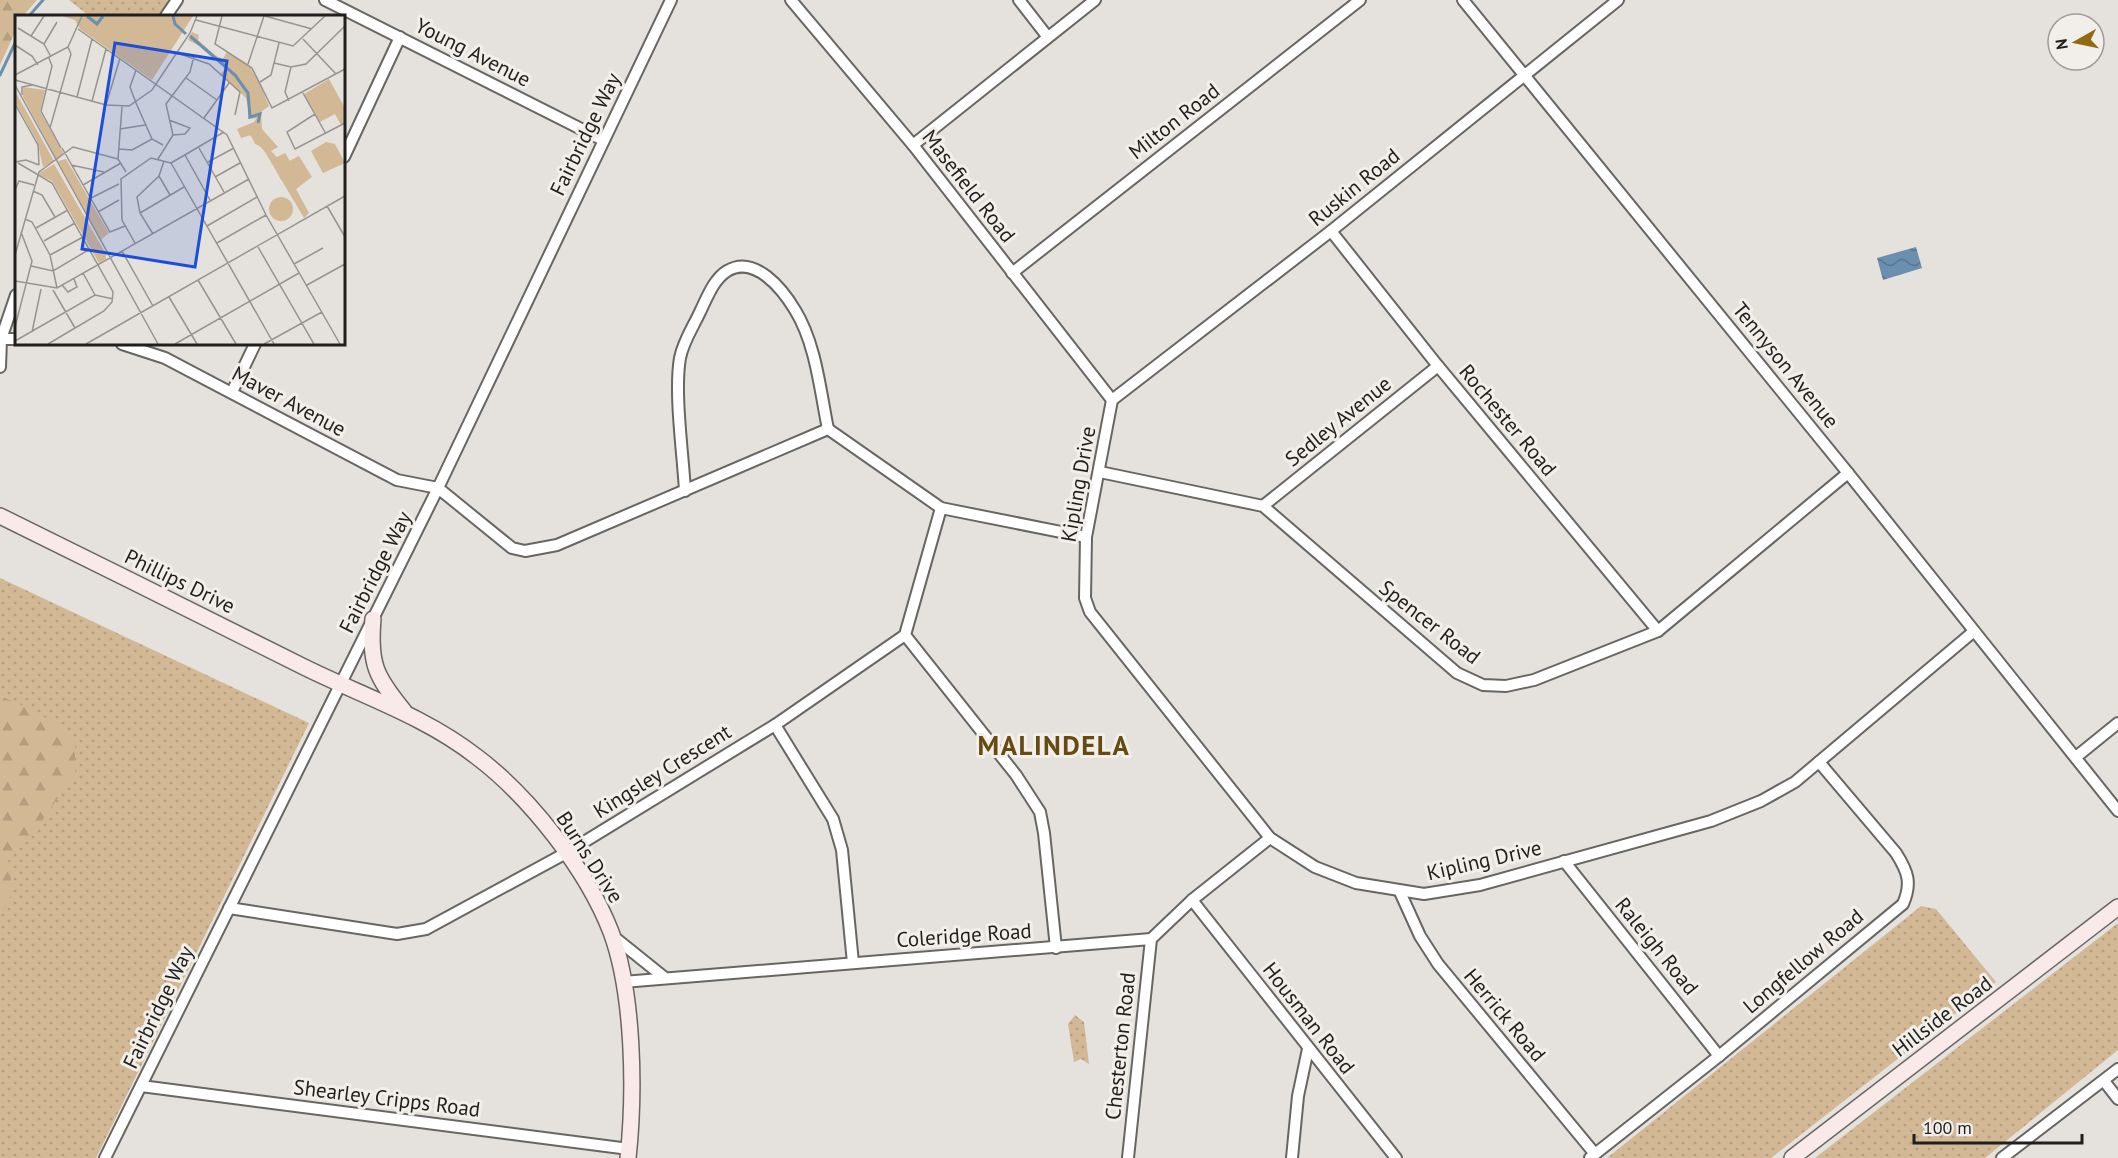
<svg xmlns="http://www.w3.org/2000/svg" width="2118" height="1158" viewBox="0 0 2118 1158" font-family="'PT Sans',sans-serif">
  <defs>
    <pattern id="grass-dots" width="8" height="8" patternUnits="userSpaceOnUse" patternTransform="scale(1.5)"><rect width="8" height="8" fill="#d2b894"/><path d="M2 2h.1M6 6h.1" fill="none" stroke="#b49e7f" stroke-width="1.8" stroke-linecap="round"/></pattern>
    <pattern id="forest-firs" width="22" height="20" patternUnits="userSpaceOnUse" patternTransform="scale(1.5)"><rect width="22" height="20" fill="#d2b894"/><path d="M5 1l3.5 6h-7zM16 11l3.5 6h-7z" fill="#b49e7f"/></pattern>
    <pattern id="water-waves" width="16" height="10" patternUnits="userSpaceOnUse" patternTransform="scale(1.5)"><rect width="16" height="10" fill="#6b90af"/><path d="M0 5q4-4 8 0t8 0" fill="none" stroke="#58758e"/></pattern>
  </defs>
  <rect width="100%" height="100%" fill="#e5e2de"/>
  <g fill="url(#grass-dots)">
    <path d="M69,0h104l-11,16h-73z"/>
    <path d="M0,578l309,145 -213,435h-96z"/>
    <path d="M1921,906l15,3 60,73 -225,176h-164z"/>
    <path d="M2118,923v127l-133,108h-170z"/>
    <path d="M1075,1015l9,7 5,42 -8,-5 -7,3 -6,-38z"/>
  </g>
  <g fill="url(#forest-firs)">
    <path d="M0,0h37l-14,16h-7v14l-16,35z"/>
    <path d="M0,696c28,11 52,23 75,43v33l-30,45 -37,44 5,30 -13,24z"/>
  </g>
  <path fill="url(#water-waves)" d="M1916,247l6,21 -39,12 -6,-22z"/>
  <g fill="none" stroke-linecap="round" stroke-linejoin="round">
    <g stroke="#6b90af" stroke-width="3">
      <path d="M29,16l14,-16"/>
      <path d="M0,75l16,-34"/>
    </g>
    <g stroke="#686662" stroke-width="14">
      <g id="street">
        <path d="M325,0l278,140"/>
        <path d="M791,0l122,145 199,255"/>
        <path d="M1019,0l28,36"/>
        <path d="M1463,0l385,473 270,338"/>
        <path d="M166,16l11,-16"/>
        <path d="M913,145l182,-145"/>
        <path d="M344,157l56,-120"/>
        <path d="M1331,231l107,135 220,265"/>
        <path d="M1012,273l348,-273"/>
        <path d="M1,339h15"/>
        <path d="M122,344l43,14 232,122 41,8 74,60 13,3 32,-6 271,-116 113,79 145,29"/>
        <path d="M0,367l1,-28 15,-44"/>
        <path d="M232,392l23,-48"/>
        <path d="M1112,400l-26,137 -1,61 5,14 180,226 45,29 41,16 68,11 56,-9 231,-64 50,-20 34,-19 178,-150"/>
        <path d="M1112,400l219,-169 287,-231"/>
        <path d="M1100,472l163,34 194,167 26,12 23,1 28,-6 124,-49 190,-158"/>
        <path d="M685,491c-2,-37 -11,-98 -5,-133 3,-16 13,-31 20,-46 7,-14 13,-32 27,-41 28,-17 56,19 68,39 21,34 25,80 33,119"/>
        <path d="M1263,506l175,-140"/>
        <path d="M905,635l111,140 24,37 4,21 12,115"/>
        <path d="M775,725l58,94 9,31 11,113"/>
        <path d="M2076,757l42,-34"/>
        <path d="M1564,861l155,195"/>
        <path d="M1400,892l20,44 18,28 157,190"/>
        <path d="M1192,900l204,258"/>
        <path d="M229,908l168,26 29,-5 140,-76 209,-128 130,-90 36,-127"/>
        <path d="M614,937l51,41"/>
        <path d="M623,982l528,-43 41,-39 78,-62"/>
        <path d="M2104,1081l14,18"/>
        <path d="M141,1086l488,63"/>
        <path d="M105,1158l333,-670 233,-488"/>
        <path d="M1128,1158l23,-219"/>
        <path d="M1292,1158l6,-62 10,-47"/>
        <path d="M1590,1158l129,-102 184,-152c9,-21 5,-32 -7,-51l-77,-91"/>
        <path d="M2002,1158l116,-89"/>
      </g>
    </g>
    <g stroke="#686662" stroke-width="18">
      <g id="secondary">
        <path d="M0,516c101,50 201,99 302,150 58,29 123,50 175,91 53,40 110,113 134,175 23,62 24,161 17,226"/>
        <path d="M373,619c-4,45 3,58 31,92"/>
        <path d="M1792,1158l326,-251"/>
      </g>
    </g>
    <use href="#street" stroke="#fff" stroke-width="10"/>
    <use href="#secondary" stroke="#fae9e9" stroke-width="15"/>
  </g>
  <g text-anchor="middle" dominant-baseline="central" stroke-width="6" stroke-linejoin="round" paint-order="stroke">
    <g font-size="21" fill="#201f1e" stroke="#f2efeb">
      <text transform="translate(473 52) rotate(27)">Young Avenue</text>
      <text transform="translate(1174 121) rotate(-38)">Milton Road</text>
      <text transform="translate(585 134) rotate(-64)">Fairbridge Way</text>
      <text transform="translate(969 186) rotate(52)">Masefield Road</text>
      <text transform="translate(1354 187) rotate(-39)">Ruskin Road</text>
      <text transform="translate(1786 365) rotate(51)">Tennyson Avenue</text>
      <text transform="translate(289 401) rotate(28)">Maver Avenue</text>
      <text transform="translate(1508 420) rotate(50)">Rochester Road</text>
      <text transform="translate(1338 421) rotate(-39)">Sedley Avenue</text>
      <text transform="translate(1078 484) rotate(-80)">Kipling Drive</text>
      <text transform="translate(375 572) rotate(-63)">Fairbridge Way</text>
      <text transform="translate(180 581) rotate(26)">Phillips Drive</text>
      <text transform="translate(1430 622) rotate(38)">Spencer Road</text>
      <text transform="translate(662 771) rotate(-32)">Kingsley Crescent</text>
      <text transform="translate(590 857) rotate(57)">Burns Drive</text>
      <text transform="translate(1484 860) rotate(-13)">Kipling Drive</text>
      <text transform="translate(964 935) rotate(-4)">Coleridge Road</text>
      <text transform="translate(1657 946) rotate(51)">Raleigh Road</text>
      <text transform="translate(1803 961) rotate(-40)">Longfellow Road</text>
      <text transform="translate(158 1007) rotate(-64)">Fairbridge Way</text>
      <text transform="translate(1505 1015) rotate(50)">Herrick Road</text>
      <text transform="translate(1942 1016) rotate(-37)">Hillside Road</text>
      <text transform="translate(1309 1018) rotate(52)">Housman Road</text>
      <text transform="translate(1120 1046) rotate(-84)">Chesterton Road</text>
      <text transform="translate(387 1098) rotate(7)">Shearley Cripps Road</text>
    </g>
    <g font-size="27" font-weight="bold" letter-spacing="1.5" fill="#664a11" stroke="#f2efeb">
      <text x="1054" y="745">MALINDELA</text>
    </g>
  </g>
  <g transform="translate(15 15)">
    <rect width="330" height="330" fill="#e5e2de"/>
    <path d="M47,1h131l-41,64 -72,-51 -5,-9zM212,37l21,12 11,18 10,24 -8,6 1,17 16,18 -7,4 6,6 8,-4 5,8 9,-5 13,21 -16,12 -2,12 -32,-54 -7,-3 -4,-9 -10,3 -4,-9 17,-7 6,-9 -10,3 -4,-18 -26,-24 8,-7 -5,-8zM314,64l16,29v15l-4,2 -6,-11 -15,8 -16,-28zM8,72l22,3 -5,21 24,43 -7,6 -34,-63zM0,76l39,70 -11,6 -6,-26 -22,-39zM51,144l43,74 -8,7 -43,-79zM39,149l52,90v5l-7,4 -47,-82 -14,-7z" fill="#d2b894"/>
    <path d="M60,1h18l3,6 7,-6h34l-33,4 -7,7zM92,9h15l3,5 4,-5 10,2 -2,5 -15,3 5,3 31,-5 6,5 8,-6 -7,13 -3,2 -2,-5 -5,6 6,1 -7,9 -16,-10 -1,-5 -5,4 -8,-3 -20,-16zM177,17l7,3 -1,5 17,15 8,4 3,-5 7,2 -5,7 6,10 13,-3 -5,13 7,7v16l-5,-17 -13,-9 2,-7 -24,-22 -21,-11zM233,93l2,8 5,-4 6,4 -6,17 14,16 -4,3 -16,-18 8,-6 1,-10 -10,1zM282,142l1,4 -6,3 2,5 -5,1 1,-5 -11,7 2,4h5v-4l10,4v10l7,-3 -7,6 13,24 -5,5 -17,-29 4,-12 -10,3 -8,-17 3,-5 6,7z" fill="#d2b894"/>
    <path d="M311,127l9,2 10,19 -22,10 -12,-22z" fill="#d2b894"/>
    <path d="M254 194a12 12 0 1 1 24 0a12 12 0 1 1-24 0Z" fill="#d2b894"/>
    <path fill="none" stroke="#6b90af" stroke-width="3" d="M72,1l10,8 6,-8M158,1l2,8 11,10M175,21l45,39 13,18 2,24 10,-3 -2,9"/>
    <path fill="none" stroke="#969491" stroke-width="1.5" d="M207,1l-7,28 37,24 20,40 73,-39M250,1l47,13M181,5l97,26 32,-30M3,13l26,16 7,13M63,14l149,106 39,80 74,129M16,21l13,-20M288,24l33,35M29,29l13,-22M0,30l17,11 6,9M162,38l32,11 31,28 -5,23M34,43l3,8 -11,45 20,37M259,48l17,4 15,-3 39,-38M233,49l16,-48M121,55l-6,17 6,16 16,36 11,6M0,60l53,-28 14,-31M171,63l31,22M0,65l91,25 23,1 23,-16 38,-57 7,-17M245,67l11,-7 8,-32M0,70l143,259M288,78l23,41M7,80v-8l10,-2M62,82l15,-58M77,86l14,-52M274,86l-4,-9 6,-25M0,89l23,41 1,20M91,90l14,-47M107,92l-4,52 8,13M300,99l-28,18 8,17 50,-26M189,103l25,-35M154,105l21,8 -5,6 -12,1M35,113l21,-74 -3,-7M105,114l25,-4M47,133l48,84 15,-6M184,133l25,44M104,134l13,1 20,-11M170,140l25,45M143,144l15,-24 -7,-31 24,-32 4,-16M0,147l11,-2 13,5M193,147l26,-14M3,148l34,20 61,109 -1,10 -8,9 -56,33M156,148l103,181M156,148l53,-31M56,150l33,7M144,161l11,19M200,162l25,-14M68,170l38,-22M0,175l4,-9 15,4M18,176l9,4 13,22M76,183l28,-14M312,191l18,31M83,197l21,-12M125,198l44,-26M10,204l7,3 18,33 7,33M192,211l50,-29M21,213l32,-18M138,219l-13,-21 -3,-16 22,-21 5,-15M29,226l31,-18M120,228l-13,-23 -1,-41 30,-21 20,5M202,228l49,-28M243,232l56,97M107,236l31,55M0,240l24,-83 34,-25 45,12M35,240l33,-18M279,249l29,-16M16,251l22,5 37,-22M68,258l12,22M183,265l38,64M0,266l42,7 192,-109M47,270l6,7 9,-5 -3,-8M292,270l38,-21M38,275l22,38M154,282l28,47M0,312l17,-66 -11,-29M17,317l9,-43M0,326l80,-46 18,4M71,329l259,-148M160,329l124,-71M249,329l58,-32"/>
    <path fill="#1d4ed8" fill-opacity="0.15" stroke="#1d4ed8" stroke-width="3" d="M100,28l112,18 -32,206 -113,-18z"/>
    <rect width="330" height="330" fill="none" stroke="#201f1e" stroke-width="3"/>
  </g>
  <g transform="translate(2076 42) rotate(261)"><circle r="28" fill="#f2efeb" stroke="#9e9c99" stroke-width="1.5"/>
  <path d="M0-4.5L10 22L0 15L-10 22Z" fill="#926a12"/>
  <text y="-9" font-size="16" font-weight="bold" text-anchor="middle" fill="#201f1e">N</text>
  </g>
  <path d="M1914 1134v9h168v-9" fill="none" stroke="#201f1e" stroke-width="3"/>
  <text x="1923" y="1134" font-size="18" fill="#201f1e" stroke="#f2efeb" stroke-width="4.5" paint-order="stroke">100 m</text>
</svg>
